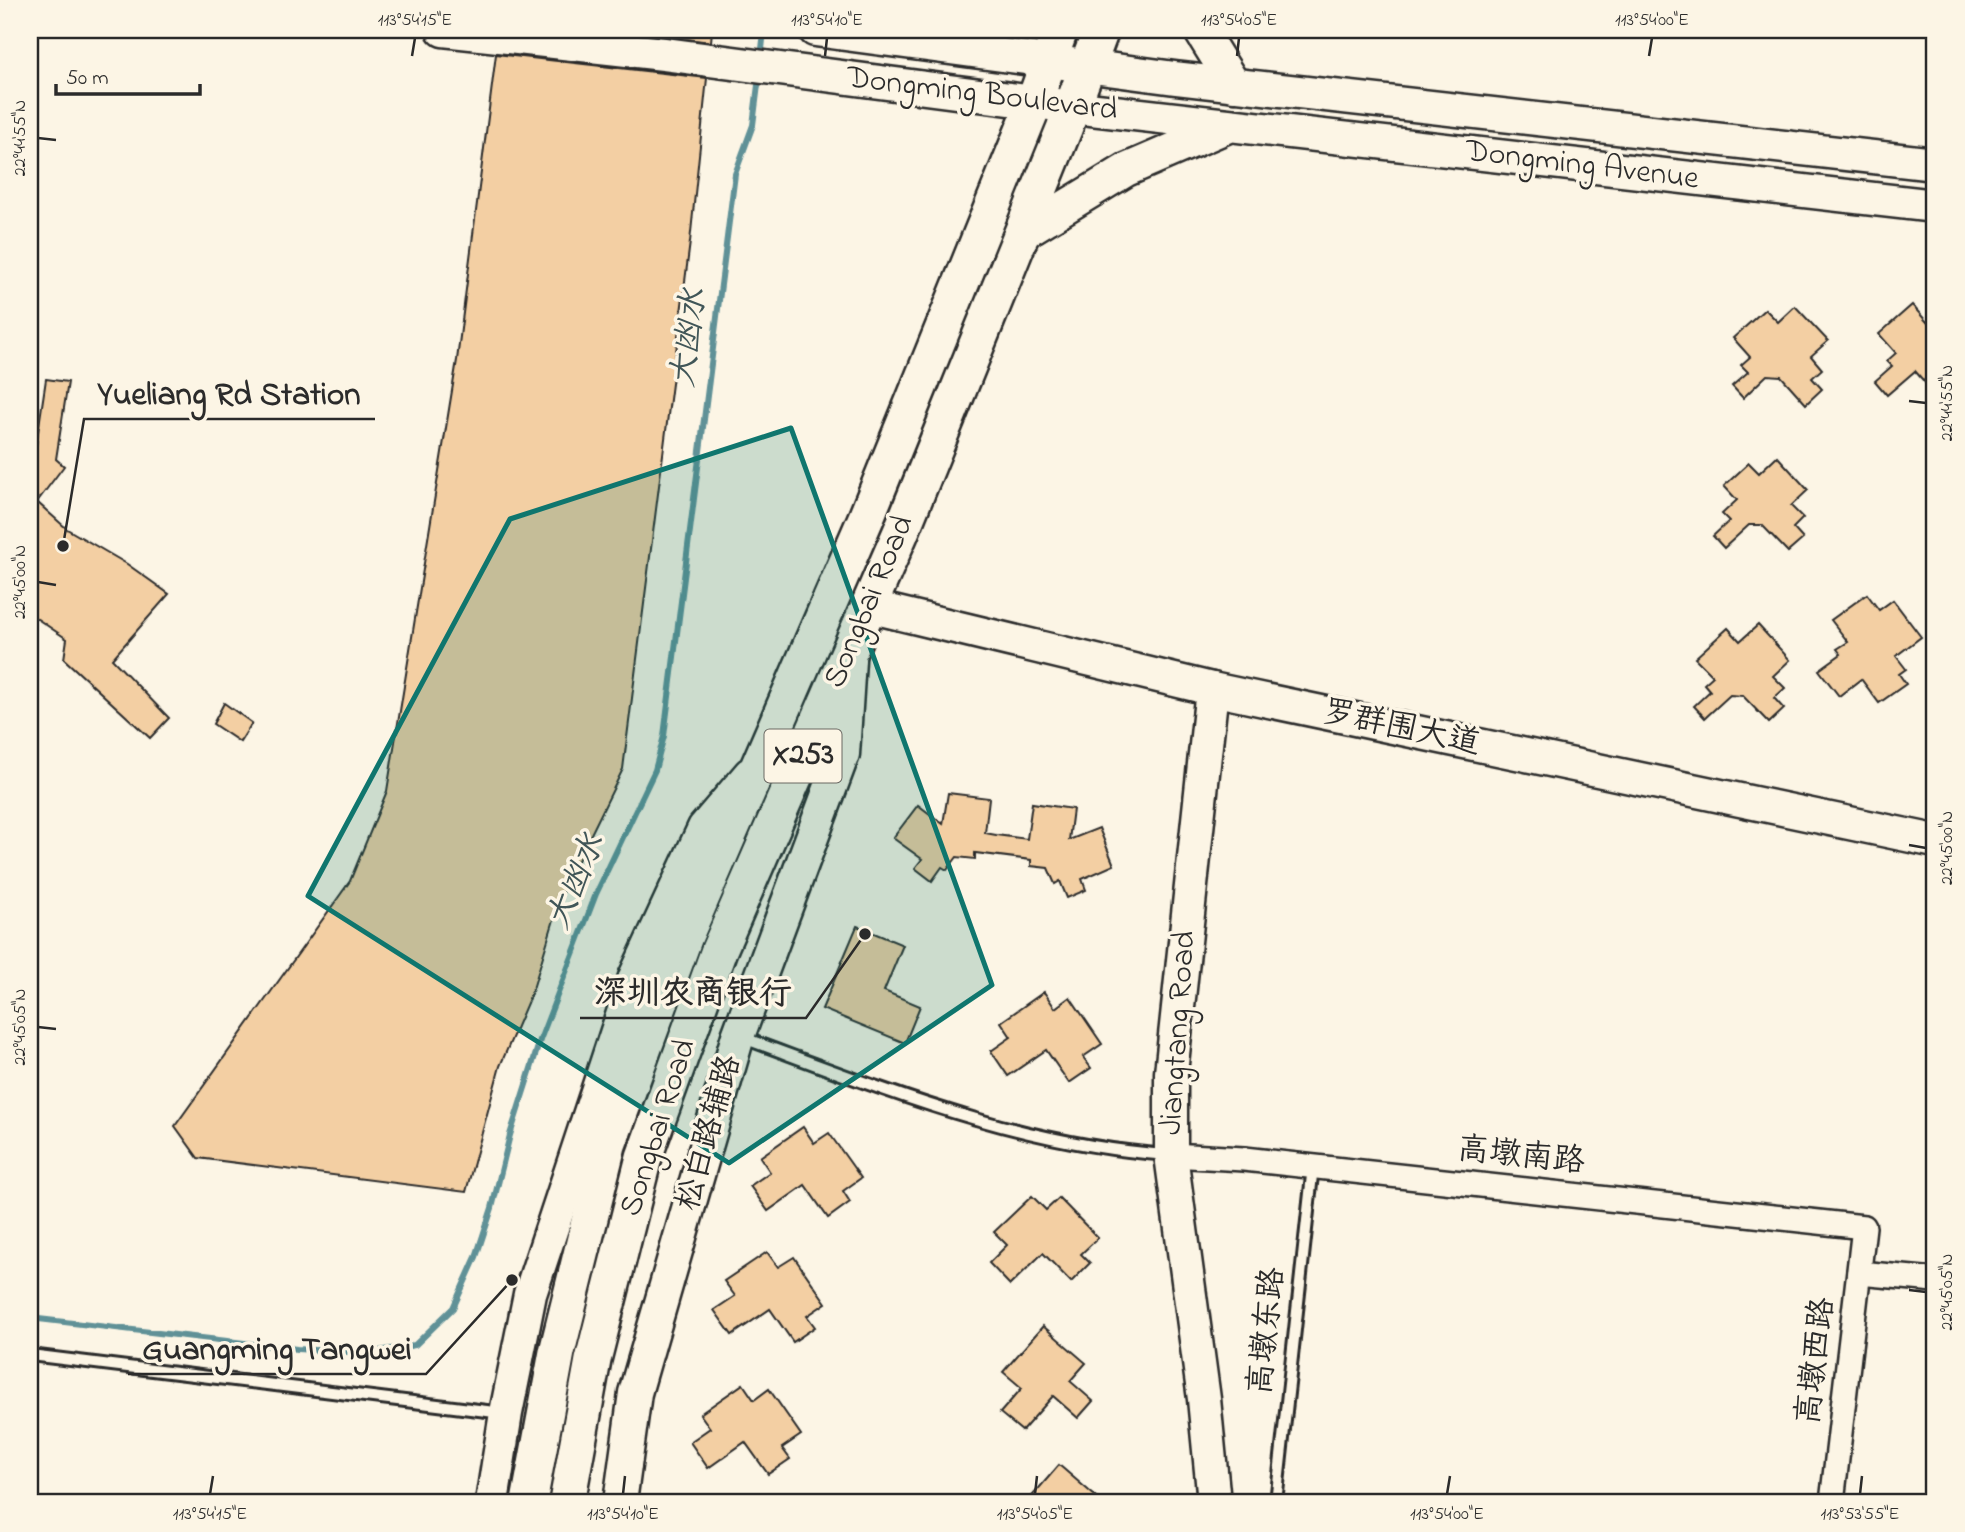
<svg xmlns="http://www.w3.org/2000/svg" width="1965" height="1532" viewBox="0 0 1965 1532" font-family="'Indie Flower','LXGW WenKai TC',sans-serif">
  <rect width="100%" height="100%" fill="#fcf5e5"/>
  <filter id="ink" filterUnits="userSpaceOnUse"><feTurbulence type="fractalNoise" baseFrequency=".0143" numOctaves="2"/><feDisplacementMap in="SourceGraphic" scale="14" xChannelSelector="R" yChannelSelector="G"/><feConvolveMatrix kernelMatrix="1 2 1 2 8 2 1 2 1" color-interpolation-filters="sRGB"/></filter>
  <g filter="url(#ink)">
    <g fill="none" stroke-linecap="round" stroke-linejoin="round">
      <g stroke="#609197" stroke-width="6">
        <path d="M761,59l3,-29"/>
        <path d="M30,1318l267,31 70,4 48,-8 38,-37 23,-51 16,-49 18,-73 30,-95 56,-146 59,-124 9,-34 71,-562 18,-49 6,-48"/>
      </g>
    </g>
    <g fill="#f3cfa3" stroke="#2b2b2b" stroke-width="2">
      <path d="M611,30h101l-1,12z"/>
      <path d="M496,54l211,24 -17,164 -67,527 -61,124 -29,96 -33,77 -34,126 -268,-34 -23,-32 175,-245 37,-90 70,-431z"/>
      <path d="M1912,305l15,17 8,-7v79l-20,-23 -28,24 -12,-14 17,-15 -5,-5 9,-8 -17,-19z"/>
      <path d="M1795,306l33,35 -17,15 11,13 -10,9 10,11 -16,15 -25,-28 -14,-1 -24,23 -11,-12 16,-14 -7,-7 9,-8 -17,-19 32,-29 13,13z"/>
      <path d="M46,379l22,3 -12,77 8,7 -27,36 30,27 60,35 42,30 -57,65 57,59 -19,20 -86,-79 3,-20 -37,-25v-158l4,3z"/>
      <path d="M1777,456l31,34 -17,16 12,12 -10,10 10,11 -15,13 -26,-27h-13l-25,23 -11,-12 16,-15 -7,-7 15,-14 -13,-14 25,-23 10,10z"/>
      <path d="M1867,594l12,16 14,-10 28,37 -25,19 10,13 -7,5 7,10 -27,19 -18,-24 -22,17 -20,-26 22,-16 -4,-5 11,-7 -17,-22z"/>
      <path d="M1758,625l32,35 -17,16 12,12 -11,10 10,11 -15,14 -26,-27 -13,-1 -25,23 -11,-12 16,-15 -6,-7 9,-8 -18,-18 33,-30 12,13z"/>
      <path d="M224,703l28,20 -12,19 -27,-18z"/>
      <path d="M948,793l41,5 -4,35 11,2 31,4 5,-36 41,6 -4,31 30,-12 15,37 -32,14 4,11 -19,8 -7,-17 -5,3 -7,-16 -17,-2v-6l-56,-7v6l-18,-2 -10,13 -5,-3 -10,14 -17,-13 7,-9 -29,-21 25,-33 25,19z"/>
      <path d="M857,926l46,19 -19,46 36,15 -15,37 -83,-34z"/>
      <path d="M1044,992l11,16 15,-11 32,47 -19,13 8,11 -22,15 -23,-33 -38,26 -17,-25 20,-14 -10,-15z"/>
      <path d="M803,1127l11,16 15,-10 32,45 -18,13 7,11 -22,16 -23,-33 -37,26 -18,-25 20,-14 -10,-15z"/>
      <path d="M1032,1196l14,14 13,-12 39,40 -17,16 9,9 -19,19 -28,-29 -33,32 -21,-22 18,-18 -13,-13z"/>
      <path d="M767,1252l11,15 16,-10 32,46 -19,13 8,11 -22,15 -23,-33 -38,26 -18,-25 21,-14 -11,-15z"/>
      <path d="M1043,1326l43,37 -16,18 23,20 -15,17 -25,-22 -31,35 -22,-18 22,-25 -19,-16z"/>
      <path d="M743,1384l11,16 15,-11 32,46 -19,13 8,11 -22,15 -23,-32 -37,26 -18,-26 20,-14 -10,-14z"/>
      <path d="M1059,1465l43,37h-75z"/>
    </g>
    <g fill="none" stroke-linecap="round" stroke-linejoin="round">
      <g stroke="#2b2b2b" stroke-width="16">
        <g id="lane">
          <path d="M741,1037c142,52 274,107 427,118"/>
          <path d="M30,1355l473,58"/>
          <path d="M1276,1502l37,-336"/>
        </g>
      </g>
      <g stroke="#2b2b2b" stroke-width="28">
        <g id="street">
          <path d="M1171,1155l73,4 620,68 -32,275"/>
          <path d="M1859,1273l76,7"/>
        </g>
      </g>
      <g stroke="#2b2b2b" stroke-width="37">
        <g id="secondary">
          <path d="M443,30l221,24 408,53 863,99"/>
          <path d="M815,30l360,48 760,86"/>
          <path d="M1200,30l34,55"/>
          <path d="M1021,234l105,-64 102,-44"/>
          <path d="M868,606l344,83 723,152"/>
          <path d="M1212,689l-41,384v82l33,244 10,103"/>
          <path d="M492,1502l14,-89 24,-119 105,-317 69,-149 46,-54"/>
          <path d="M620,1502l15,-109 103,-357 105,-282 6,-94"/>
        </g>
      </g>
      <g stroke="#2b2b2b" stroke-width="40">
        <g id="primary">
          <path d="M529,1502l28,-150 51,-207 77,-209 181,-418 163,-402 31,-86"/>
          <path d="M567,1502l26,-142 51,-203 75,-207 182,-418 163,-403 37,-99"/>
        </g>
      </g>
      <use href="#lane" stroke="#fcf5e5" stroke-width="10"/>
      <use href="#street" stroke="#fcf5e5" stroke-width="23"/>
      <use href="#secondary" stroke="#fcf5e5" stroke-width="32"/>
      <use href="#primary" stroke="#fcf5e5" stroke-width="35"/>
    </g>
  </g>
  <path fill="#0f766e" fill-opacity="0.2" stroke="#0f766e" stroke-width="5" stroke-linejoin="round" d="M791,428l201,557 -263,178 -421,-267 202,-377z"/>
  <path fill="none" stroke="#2b2b2b" stroke-width="2.5" d="M412,56l3,-18M825,56l2,-18M1237,56l2,-18M1649,56l3,-18M38,138l18,2M1909,401l17,2M38,582l18,3M1909,845l17,3M38,1027l18,2M1909,1290l17,2M210,1494l3,-18M623,1494l2,-18M1035,1494l2,-18M1447,1494l3,-18M1860,1494l2,-18"/>
  <g text-anchor="middle" dominant-baseline="central" stroke-width="7" stroke-linejoin="round" paint-order="stroke">
    <rect fill="#fcf5e5" stroke="#6a6863" stroke-width="2" x="764.5" y="729.5" width="77" height="53" rx="5"/>
    <g font-size="30" font-weight="bold" fill="#2b2b2b">
      <text x="803" y="756">X253</text>
    </g>
    <g font-size="32" fill="#2b2b2b" stroke="#fcf5e5">
      <text transform="translate(982 95) rotate(7)">Dongming Boulevard</text>
      <text transform="translate(1582 166) rotate(7)">Dongming Avenue</text>
      <text transform="translate(870 602) rotate(-67)">Songbai Road</text>
      <text transform="translate(1401 729) rotate(12)">罗群围大道</text>
      <text transform="translate(1179 1033) rotate(-86)">Jiangtang Road</text>
      <text transform="translate(659 1128) rotate(-72)">Songbai Road</text>
      <text transform="translate(710 1133) rotate(-74)">松白路辅路</text>
      <text transform="translate(1521 1157) rotate(6)">高墩南路</text>
      <text transform="translate(1268 1331) rotate(-84)">高墩东路</text>
      <text transform="translate(1817 1361) rotate(-83)">高墩西路</text>
    </g>
    <g font-size="33" font-style="italic" fill="#415658" stroke="#fcf5e5">
      <text transform="translate(690 338) rotate(-83)">大凼水</text>
      <text transform="translate(577 882) rotate(-67)">大凼水</text>
    </g>
  </g>
  <path fill="none" stroke="#2b2b2b" stroke-width="2.5" d="M63 546L84 419H375M865 934L806 1018H580M512 1280L426 1374H128"/>
  <g fill="#2b2b2b" stroke="#fcf5e5" stroke-width="2.5">
    <circle cx="63" cy="546" r="7"/>
    <circle cx="865" cy="934" r="7"/>
    <circle cx="512" cy="1280" r="7"/>
  </g>
  <g font-size="33" text-anchor="middle" font-weight="bold" fill="#2b2b2b" stroke="#fcf5e5" stroke-width="7" stroke-linejoin="round" paint-order="stroke">
    <text x="229" y="404">Yueliang Rd Station</text>
    <text x="693" y="1003">深圳农商银行</text>
    <text x="277" y="1359">Guangming Tangwei</text>
  </g>
  <rect width="1965" height="1532" fill="none" stroke="#fcf5e5" stroke-width="77"/>
  <path d="M56 84v10h144v-10" fill="none" stroke="#2b2b2b" stroke-width="3.5"/>
  <text x="66" y="84" font-size="21" fill="#2b2b2b" stroke="#fcf5e5" stroke-width="5" paint-order="stroke">50 m</text>
  <rect x="38" y="38" width="1888" height="1456" fill="none" stroke="#2b2b2b" stroke-width="2.5"/>
  <g font-size="18" text-anchor="middle" fill="#2b2b2b">
    <text x="415" y="25">113°54'15"E</text>
    <text x="827" y="25">113°54'10"E</text>
    <text x="1239" y="25">113°54'05"E</text>
    <text x="1652" y="25">113°54'00"E</text>
    <text transform="translate(19 138) rotate(-90)" y="6">22°44'55"N</text>
    <text transform="translate(1946 403) rotate(-90)" y="6">22°44'55"N</text>
    <text transform="translate(19 582) rotate(-90)" y="6">22°45'00"N</text>
    <text transform="translate(1946 848) rotate(-90)" y="6">22°45'00"N</text>
    <text transform="translate(19 1027) rotate(-90)" y="6">22°45'05"N</text>
    <text transform="translate(1946 1292) rotate(-90)" y="6">22°45'05"N</text>
    <text x="210" y="1519">113°54'15"E</text>
    <text x="623" y="1519">113°54'10"E</text>
    <text x="1035" y="1519">113°54'05"E</text>
    <text x="1447" y="1519">113°54'00"E</text>
    <text x="1860" y="1519">113°53'55"E</text>
  </g>
</svg>
